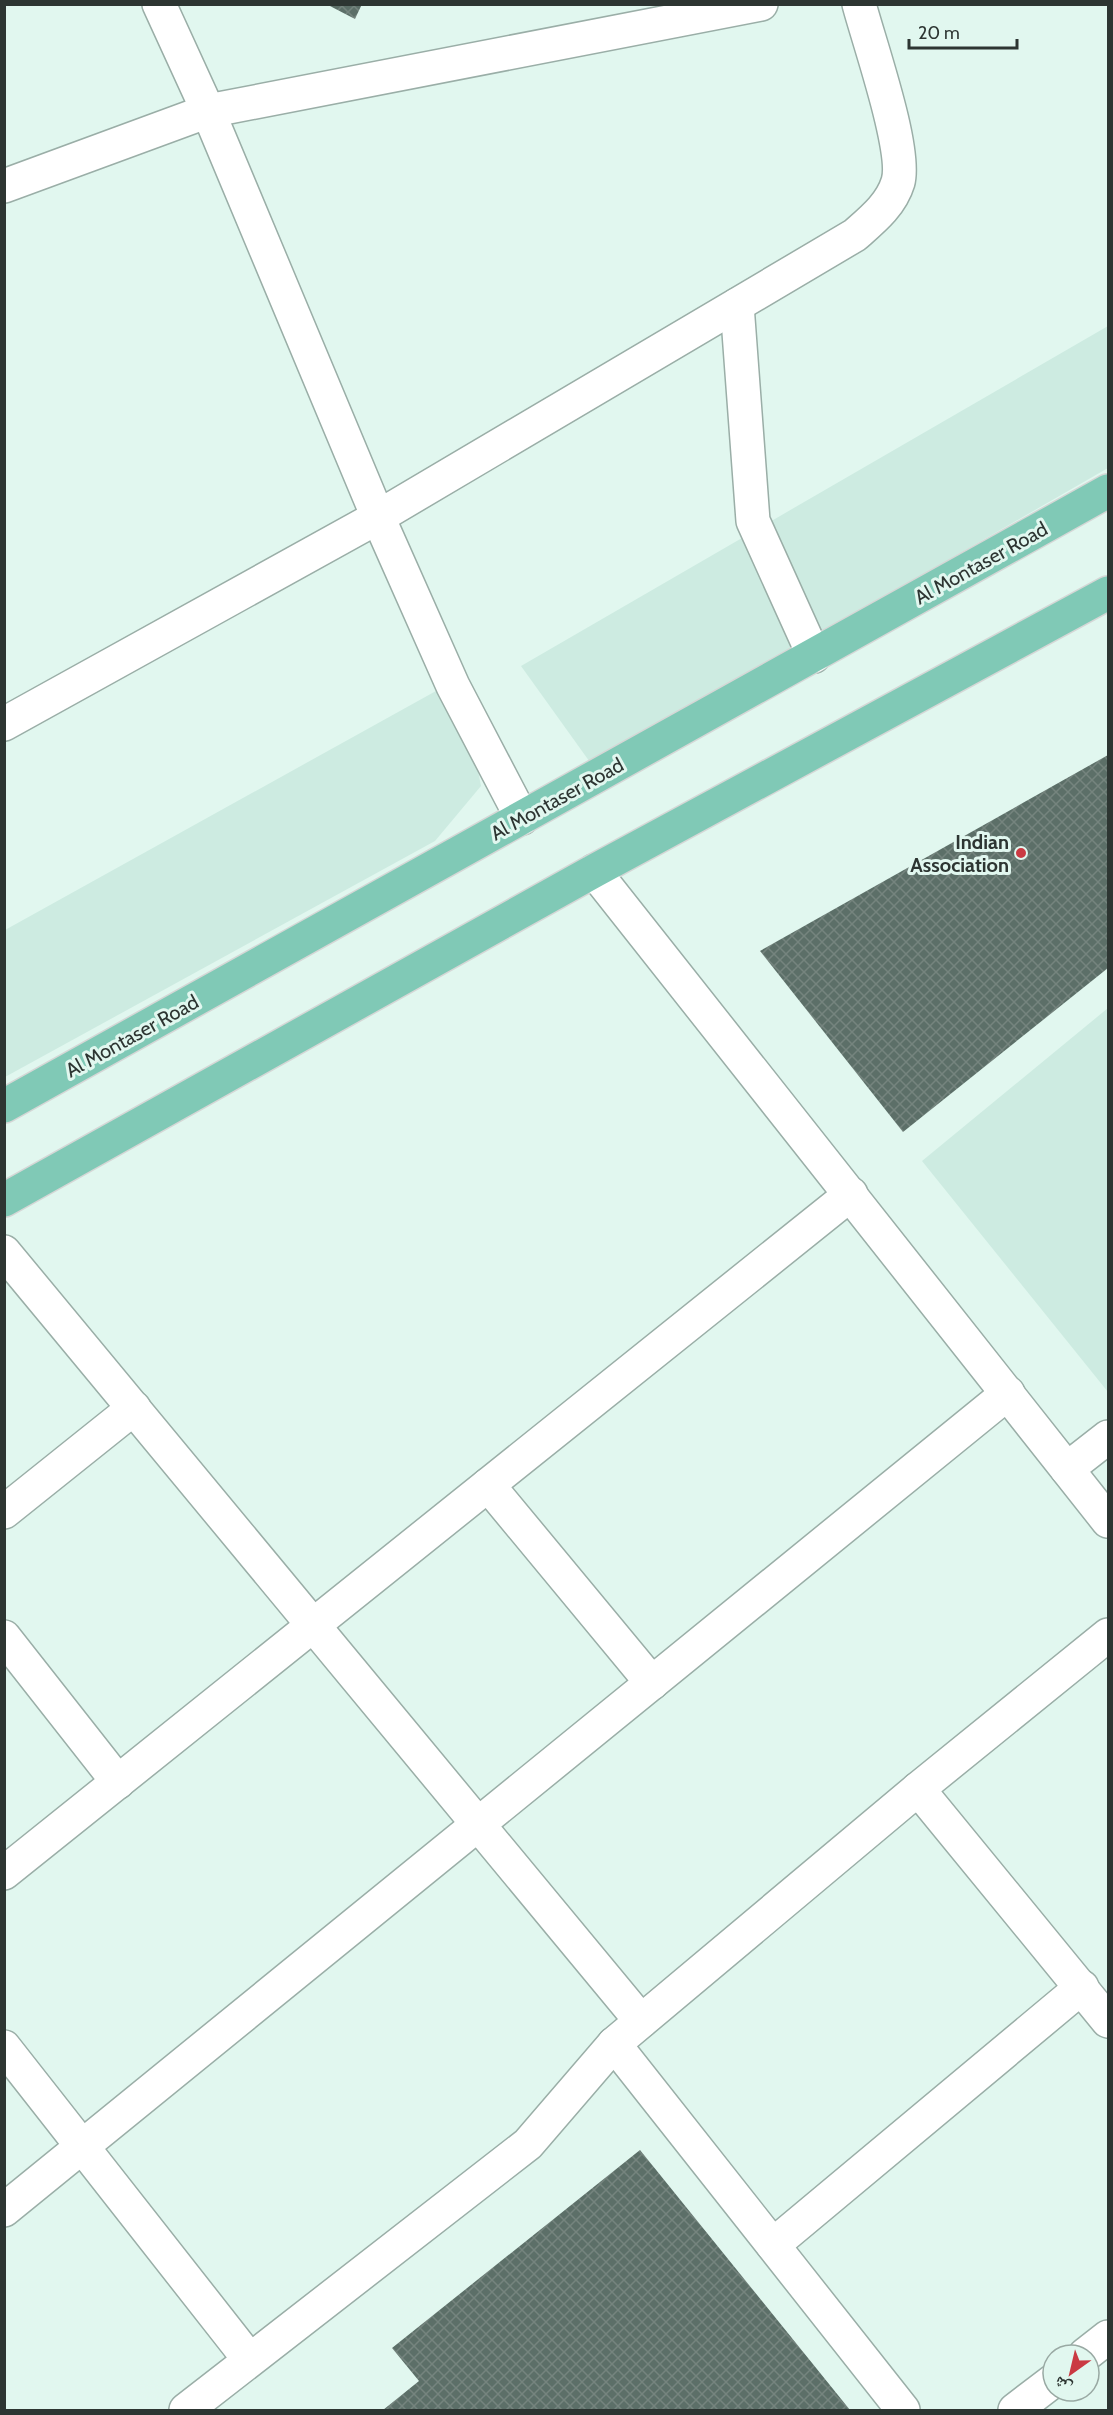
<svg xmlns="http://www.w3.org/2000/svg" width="1113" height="2415" viewBox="0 0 1113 2415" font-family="Cabin,'Noto Naskh Arabic',sans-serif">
  <defs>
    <pattern id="building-cross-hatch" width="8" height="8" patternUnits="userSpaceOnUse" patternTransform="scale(1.5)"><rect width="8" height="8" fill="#5c6f68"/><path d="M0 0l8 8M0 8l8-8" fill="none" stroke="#75847e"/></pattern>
  </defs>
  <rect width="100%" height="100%" fill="#e1f7ef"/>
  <g fill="#cdebe1">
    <path d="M1108,326v142l-516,297 -71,-99z"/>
    <path d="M445,686l27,55 9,45 -46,55 -430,236v-147z"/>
    <path d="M1108,1008v384l-186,-231z"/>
  </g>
  <g fill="url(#building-cross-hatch)">
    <path d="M326,4h36l-7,15z"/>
    <path d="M1108,755v213l-205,164 -143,-181z"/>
    <path d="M640,2150l210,260h-467l36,-29 -27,-33z"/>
  </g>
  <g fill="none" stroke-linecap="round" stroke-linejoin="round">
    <g stroke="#9aaea7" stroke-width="36">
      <g id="minor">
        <path d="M159,4l49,107 170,406 75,169 69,132"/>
        <path d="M4,186l204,-75 553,-107"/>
        <path d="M737,305l16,216 61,135"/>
        <path d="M4,724l374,-207 477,-282c17,-15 36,-30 43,-53 9,-32 -29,-140 -39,-178"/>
        <path d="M594,871l514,650"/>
        <path d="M4,1252l637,769"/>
        <path d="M1067,1469l41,-32"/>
        <path d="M488,1485l164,198"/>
        <path d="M4,1512l130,-104"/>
        <path d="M4,1637l114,145"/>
        <path d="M918,1789l190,232"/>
        <path d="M4,1873l847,-679"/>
        <path d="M614,2044l289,366"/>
        <path d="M4,2047l245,312"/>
        <path d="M4,2210l1004,-817"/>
        <path d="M773,2245l309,-258"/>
        <path d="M1085,2355l23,-18"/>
        <path d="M186,2410l342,-266 86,-100 304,-255 190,-154"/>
        <path d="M1015,2410l38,-29"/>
      </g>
    </g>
    <g stroke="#d5d7d6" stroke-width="36">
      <g id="primary">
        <path d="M4,1106l1104,-615"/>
        <path d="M4,1200l590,-329 514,-278"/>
      </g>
    </g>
    <use href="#minor" stroke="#fff" stroke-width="33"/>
    <use href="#primary" stroke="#80c9b6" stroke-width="33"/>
  </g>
  <circle fill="#ca3a43" stroke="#e1f7ef" stroke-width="2" cx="1021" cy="853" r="6"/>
  <g text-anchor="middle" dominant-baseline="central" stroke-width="6" stroke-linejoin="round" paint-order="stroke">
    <g font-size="20" fill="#2d3532" stroke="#e1f7ef">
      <text transform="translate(981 563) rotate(-29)">Al Montaser Road</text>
      <text transform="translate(557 799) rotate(-29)">Al Montaser Road</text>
      <text transform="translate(132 1036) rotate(-29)">Al Montaser Road</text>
    </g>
    <g font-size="20" font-weight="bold" fill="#2d3532" stroke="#e1f7ef" text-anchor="end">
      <text x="1009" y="842">Indian<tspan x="1009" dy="23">Association</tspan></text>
    </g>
  </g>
  <rect width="1113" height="2415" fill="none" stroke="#2d3532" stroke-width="12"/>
  <g transform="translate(1071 2373) rotate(214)"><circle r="28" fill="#e1f7ef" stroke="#99a9a3" stroke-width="1.5"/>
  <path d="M0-4.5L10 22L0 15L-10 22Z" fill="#ca3a43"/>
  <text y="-9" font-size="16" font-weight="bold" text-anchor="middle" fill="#2d3532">ش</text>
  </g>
  <path d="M909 39v9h108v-9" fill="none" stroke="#2d3532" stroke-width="3"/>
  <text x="918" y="39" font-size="18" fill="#2d3532" stroke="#e1f7ef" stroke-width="4.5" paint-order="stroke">20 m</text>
</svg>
